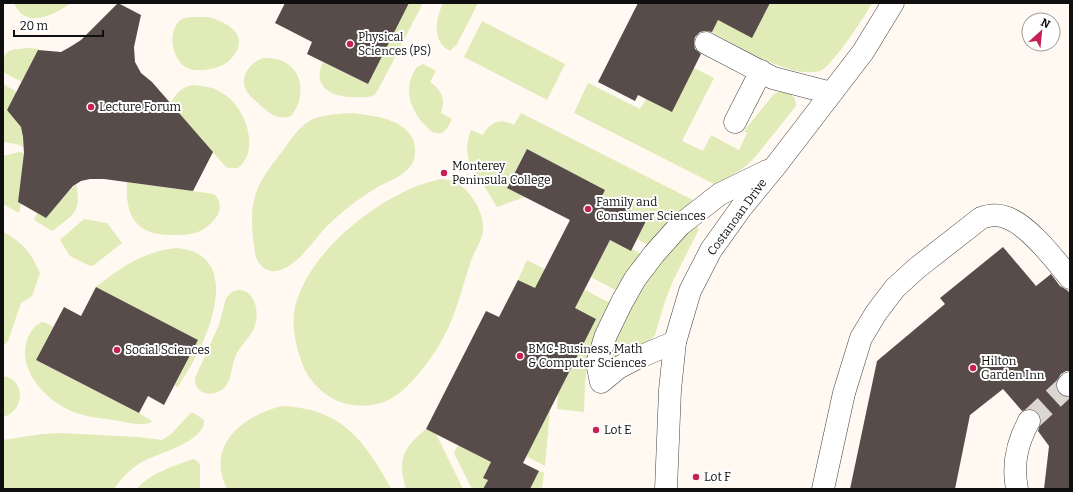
<svg xmlns="http://www.w3.org/2000/svg" width="1073" height="492" viewBox="0 0 1073 492" font-family="Bitter,serif">
  <rect width="100%" height="100%" fill="#fff9f1"/>
  <g fill="#e0ebb8">
    <path d="M14,3h57c-17,12 -46,27 -57,0z"/>
    <path d="M409,3h14l-45,87c-1,1 -2,3 -4,5 -4,3 -10,2 -15,2 -22,2 -49,-8 -36,-35l45,22z"/>
    <path d="M443,3h35l-21,41 -7,7c-19,-10 -14,-32 -7,-48z"/>
    <path d="M770,3h102c-6,12 -41,65 -52,68 -31,8 -80,-24 -108,-39l6,-12 34,17z"/>
    <path d="M192,17c5,0 10,0 15,0 16,3 41,16 29,35 -4,7 -11,13 -18,15 -9,3 -22,5 -31,1 -15,-8 -20,-36 -7,-48 4,-2 8,-3 12,-3z"/>
    <path d="M482,21l83,43 -18,36 -83,-43z"/>
    <path d="M28,48l11,1 -17,33 -19,-10c0,-23 4,-22 25,-24z"/>
    <path d="M263,58c9,0 19,1 26,7 16,12 14,37 2,51 -4,1 -8,2 -12,1 -7,-1 -13,-7 -18,-11 -5,-5 -12,-10 -15,-16 -7,-14 5,-28 17,-32z"/>
    <path d="M423,64l13,7 -6,11c12,8 16,18 11,31l11,6c-3,6 -5,12 -11,14 -6,1 -10,-2 -14,-6 -17,-16 -25,-40 -10,-60z"/>
    <path d="M694,68l20,10 -32,63 21,10 8,-16 28,15 8,-17 -3,-2 30,-37c10,-7 23,1 22,12l-40,50 -10,10 -30,19 -142,-72 14,-30 52,26 6,-10z"/>
    <path d="M3,84l14,8 -2,27 6,8 3,20 -8,-3 -13,-2z"/>
    <path d="M192,85c12,1 22,2 32,9 21,13 37,56 14,74h-10l-3,-2 -55,-62c6,-10 10,-16 22,-19z"/>
    <path d="M352,113c23,3 60,6 63,35 0,9 -1,16 -8,22 -8,8 -21,12 -31,18 -18,11 -35,24 -50,39 -13,14 -34,47 -55,44 -13,-3 -16,-14 -17,-25 -6,-48 1,-60 30,-97 7,-9 14,-21 24,-27 12,-8 30,-8 44,-9z"/>
    <path d="M521,113l172,87 -16,16 -27,30 -13,-7 10,-20 -45,-23 3,-6 -78,-41 -20,38 18,10 -28,10 -28,-46c-3,-11 -2,-20 2,-31l12,5c7,-13 17,-17 31,-10z"/>
    <path d="M19,152l5,1 -6,48 3,2 -2,10 -16,-9v-48z"/>
    <path d="M441,179c6,1 11,1 16,4 13,8 25,26 26,42 1,15 -9,25 -13,39 -8,24 -14,50 -26,72 -6,12 -13,22 -21,32 -21,27 -40,43 -76,36 -21,-5 -38,-22 -45,-41 -6,-17 -10,-33 -8,-50 9,-60 91,-123 147,-134z"/>
    <path d="M127,182l87,12c15,14 -2,32 -16,38 -8,3 -19,3 -27,3 -36,0 -46,-20 -44,-53z"/>
    <path d="M76,184c6,29 -3,31 -24,47l-18,-11 3,-7 9,4z"/>
    <path d="M84,219l23,4 15,20 -28,22 -4,1 -20,-10 -10,-16z"/>
    <path d="M696,226l3,3 -26,52 -8,20 -10,34 -6,6 -41,22 -2,-5 36,-74 30,-39z"/>
    <path d="M3,232c20,10 28,21 37,41l-8,23 -11,7 -13,38 -5,5z"/>
    <path d="M610,240l21,11 1,-2 11,6 -24,37 -28,-15z"/>
    <path d="M176,248c58,4 41,66 23,102 -6,13 -14,25 -21,37l-3,-2 23,-45 -102,-53c24,-19 48,-36 80,-39z"/>
    <path d="M527,260l85,44 -24,54 -3,24 -1,30 -27,-3 1,-15 38,-75 -78,-39z"/>
    <path d="M238,290c18,0 22,24 16,38 -4,10 -14,17 -19,29 -4,10 -3,23 -11,31 -10,10 -30,7 -29,-10l24,-53 7,-27 6,-6z"/>
    <path d="M42,322l4,1 7,4 -17,33 103,53 13,8 -2,2c-11,3 -25,-1 -37,-3 -13,-2 -27,-3 -39,-8 -25,-9 -55,-39 -48,-68 2,-9 7,-18 16,-22z"/>
    <path d="M3,376c23,3 22,35 0,41z"/>
    <path d="M282,406c44,2 68,18 92,54 6,9 12,19 17,29h-164c-22,-44 16,-73 55,-83z"/>
    <path d="M550,409l-5,57 -19,-10z"/>
    <path d="M191,413h3l10,7c2,22 -49,34 -64,43 -11,7 -19,16 -26,26h-111v-49l39,-6 19,-1 77,4 24,3 9,-6z"/>
    <path d="M426,429l10,5 27,55h-57c-9,-29 -3,-41 20,-60z"/>
    <path d="M458,445l33,17 -7,16 4,2 -5,9h-11l-18,-36z"/>
    <path d="M193,459l4,2 3,4v24h-64c15,-16 37,-23 57,-30z"/>
    <path d="M539,471l5,2 -2,16h-12z"/>
  </g>
  <g fill="#584c4b">
    <path d="M118,3l23,12 -7,32 1,15 6,11 11,9 61,70 -20,39 -89,-12h-14l-9,2 -8,5 -27,32 -28,-16 6,-49 -1,-16 -2,-10 -14,-17 31,-60 23,2 9,-5 11,-7z"/>
    <path d="M285,3h124l-41,81 -61,-30 5,-12 -37,-19z"/>
    <path d="M638,3h132l-18,35 -34,-18 -6,12 -7,-1 -5,1 -5,5 -1,6 1,6 6,5 -29,58 -34,-17 -3,6 -37,-19z"/>
    <path d="M527,149l78,41 -3,6 45,23 -16,32 -21,-11 -35,68 21,11 -73,144 16,8 -9,18h-47l5,-9 -5,-2 8,-16 -65,-33 60,-118 13,6 19,-37 17,8 35,-68 -63,-32z"/>
    <path d="M1003,247l33,39 15,-12 9,12 7,4 3,3v78h-4l-5,3 -5,8v6l3,6 5,3h6v92h-26l5,-43 -11,-15 3,-10 -1,-6 -5,-5 -6,-1 -7,2 -19,-22 -33,26 -15,74h-105l27,-128 68,-57 -5,-6z"/>
    <path d="M96,287l102,53 -34,65 -16,-9 -9,17 -103,-53 28,-53 17,9z"/>
  </g>
  <g fill="none" stroke-linecap="round" stroke-linejoin="round">
    <path stroke="#dbd6cf" stroke-width="22" stroke-dasharray="22 11" stroke-linecap="butt" d="M1029,421l39,-36"/>
    <g stroke="#424242" stroke-width="23">
      <g id="minor">
        <path d="M706,43l67,35 58,15"/>
        <path d="M735,122l26,-51"/>
        <path d="M675,342l-38,16 -19,10 -17,14 -4,-19 9,-28 16,-33 13,-23 19,-25 26,-29 40,-31 47,-23"/>
        <path d="M1068,385l2,-2"/>
        <path d="M666,489l4,-99 5,-48 15,-51 21,-41 30,-42 33,-40 89,-116 30,-49"/>
        <path d="M823,489l21,-96 17,-55 15,-25 19,-25 22,-20 64,-50c8,-3 16,-4 24,-1 23,7 50,43 65,61"/>
        <path d="M1017,489c-5,-25 0,-46 12,-68"/>
      </g>
    </g>
    <use href="#minor" stroke="#fff" stroke-width="22"/>
  </g>
  <g fill="#c52152" stroke="#fff" stroke-width="1.5">
    <circle cx="350" cy="44" r="4"/>
    <circle cx="91" cy="107" r="4"/>
    <circle cx="444" cy="173" r="4"/>
    <circle cx="588" cy="209" r="4"/>
    <circle cx="117" cy="350" r="4"/>
    <circle cx="520" cy="356" r="4"/>
    <circle cx="973" cy="368" r="4"/>
    <circle cx="596" cy="430" r="4"/>
    <circle cx="696" cy="477" r="4"/>
  </g>
  <g text-anchor="middle" dominant-baseline="central" stroke-width="4" stroke-linejoin="round" paint-order="stroke">
    <g font-size="12" fill="#0f0f0f" stroke="#fff" text-anchor="start">
      <text x="358" y="37">Physical<tspan x="358" dy="14">Sciences (PS)</tspan></text>
      <text x="99" y="107">Lecture Forum</text>
      <text x="452" y="166">Monterey<tspan x="452" dy="14">Peninsula College</tspan></text>
      <text x="596" y="202">Family and<tspan x="596" dy="14">Consumer Sciences</tspan></text>
      <text x="528" y="349">BMC-Business, Math<tspan x="528" dy="14">&amp; Computer Sciences</tspan></text>
      <text x="125" y="350">Social Sciences</text>
      <text x="981" y="361">Hilton<tspan x="981" dy="14">Garden Inn</tspan></text>
      <text x="604" y="430">Lot E</text>
      <text x="704" y="477">Lot F</text>
    </g>
    <g font-size="12" fill="#0f0f0f" stroke="#fff">
      <text transform="translate(737 217) rotate(-54)">Costanoan Drive</text>
    </g>
  </g>
  <rect width="1073" height="492" fill="none" stroke="#0f0f0f" stroke-width="8"/>
  <g transform="translate(1041 32) rotate(27)"><circle r="19" fill="#ffffff" stroke="#9f9f9f"/>
  <path d="M0-3L7 15L0 10L-7 15Z" fill="#c52152"/>
  <text y="-6" font-size="11" font-weight="bold" text-anchor="middle" fill="#0f0f0f">N</text>
  </g>
  <path d="M14 30v6h89v-6" fill="none" stroke="#0f0f0f" stroke-width="2"/>
  <text x="20" y="30" font-size="12" fill="#0f0f0f" stroke="#ffffff" stroke-width="3" paint-order="stroke">20 m</text>
</svg>
